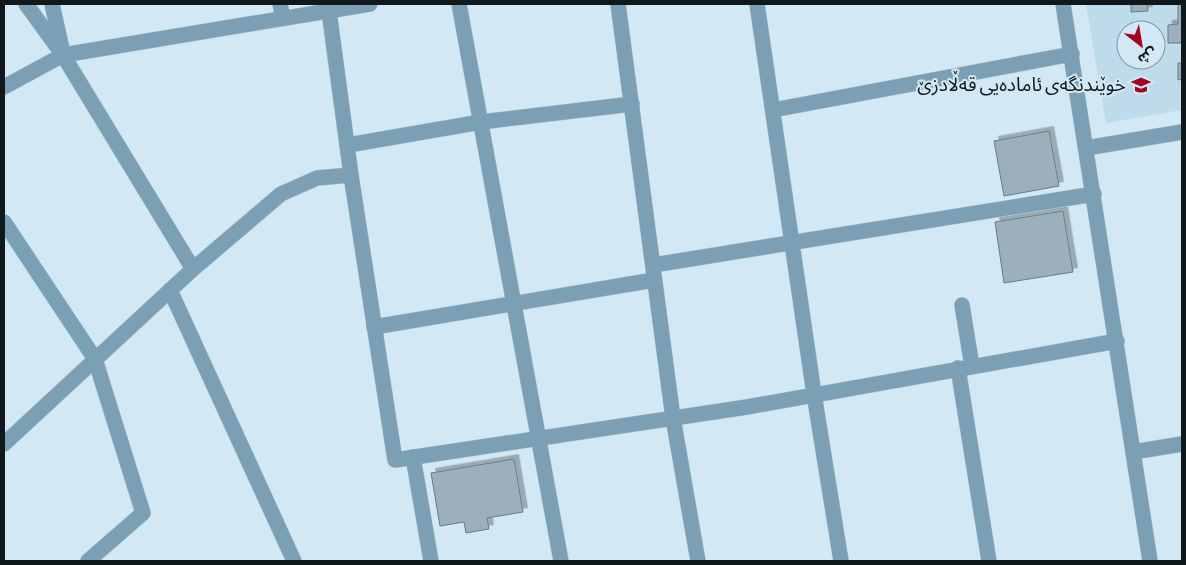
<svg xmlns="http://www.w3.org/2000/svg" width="1186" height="565" viewBox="0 0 1186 565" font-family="'Sofia Sans Condensed','Noto Sans Arabic',sans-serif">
  <defs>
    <filter id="shadow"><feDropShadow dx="4.5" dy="-4.5" stdDeviation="0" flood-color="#0004"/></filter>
  </defs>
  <rect width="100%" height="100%" fill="#d2e8f4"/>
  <path fill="#bedbec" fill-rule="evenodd" d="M1086,4h96v106l-76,13zM1126,30h30v30h-30z"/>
  <g fill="#9bb0bc" stroke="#677b86" filter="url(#shadow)">
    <path d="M1131,4h24h-8l1,7 -17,1z"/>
    <path d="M1178,4h4v39h-14v-18l10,-1z"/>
    <path d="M1178,63h4v16l-4,1z"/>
    <path d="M1049,131l10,55 -55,10 -10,-55z"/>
    <path d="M1063,211l10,61 -69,11 -9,-61z"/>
    <path d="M514,459l9,53 -36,6 2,11 -23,4 -2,-11 -24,4 -9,-53z"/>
  </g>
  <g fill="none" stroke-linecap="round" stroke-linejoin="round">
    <g stroke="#afc3cd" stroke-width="16">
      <g id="minor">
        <path d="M26,4l37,51 130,214"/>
        <path d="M52,4l10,45"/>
        <path d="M280,4l3,14"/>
        <path d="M459,4l102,557"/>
        <path d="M618,4l55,414 25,143"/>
        <path d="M757,4l57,390 27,167"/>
        <path d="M1063,4l87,557"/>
        <path d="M329,11l22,164 44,285 352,-53 370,-66"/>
        <path d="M4,87l59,-32 307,-51"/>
        <path d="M773,110l299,-56"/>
        <path d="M348,145l133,-23 151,-18"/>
        <path d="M1086,148l96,-16"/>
        <path d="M4,222l91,137 48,154 -55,48"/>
        <path d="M653,265l441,-71"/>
        <path d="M170,290l124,271"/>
        <path d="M962,305l10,61"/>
        <path d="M374,327l280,-47"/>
        <path d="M958,368l31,193"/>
        <path d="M4,444l189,-175 88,-75 36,-16 34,-3"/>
        <path d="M1133,452l49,-8"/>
        <path d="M413,457l18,104"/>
      </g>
    </g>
    <use href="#minor" stroke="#7ba0b5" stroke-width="15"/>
  </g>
  <defs>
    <g id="school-bare" transform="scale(1.5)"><path d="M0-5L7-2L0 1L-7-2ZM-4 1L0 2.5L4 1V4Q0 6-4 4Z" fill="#a20421" stroke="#d2e8f4" stroke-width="2.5" paint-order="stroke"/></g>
  </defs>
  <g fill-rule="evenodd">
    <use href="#school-bare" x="1141" y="85"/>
  </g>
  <g text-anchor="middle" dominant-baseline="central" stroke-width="4" stroke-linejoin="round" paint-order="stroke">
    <g font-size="19" fill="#10181c" stroke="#d2e8f4" text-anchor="end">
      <text x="1126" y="85">خوێندنگەی ئامادەیی قەڵادزێ</text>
    </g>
  </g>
  <rect width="1186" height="565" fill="none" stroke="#10181c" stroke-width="10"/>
  <g transform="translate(1141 45) rotate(149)"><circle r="24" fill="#d2e8f4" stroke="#84959e"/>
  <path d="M0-4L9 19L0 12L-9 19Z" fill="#a20421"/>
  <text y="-8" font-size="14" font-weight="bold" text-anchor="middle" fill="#10181c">ش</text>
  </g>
</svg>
